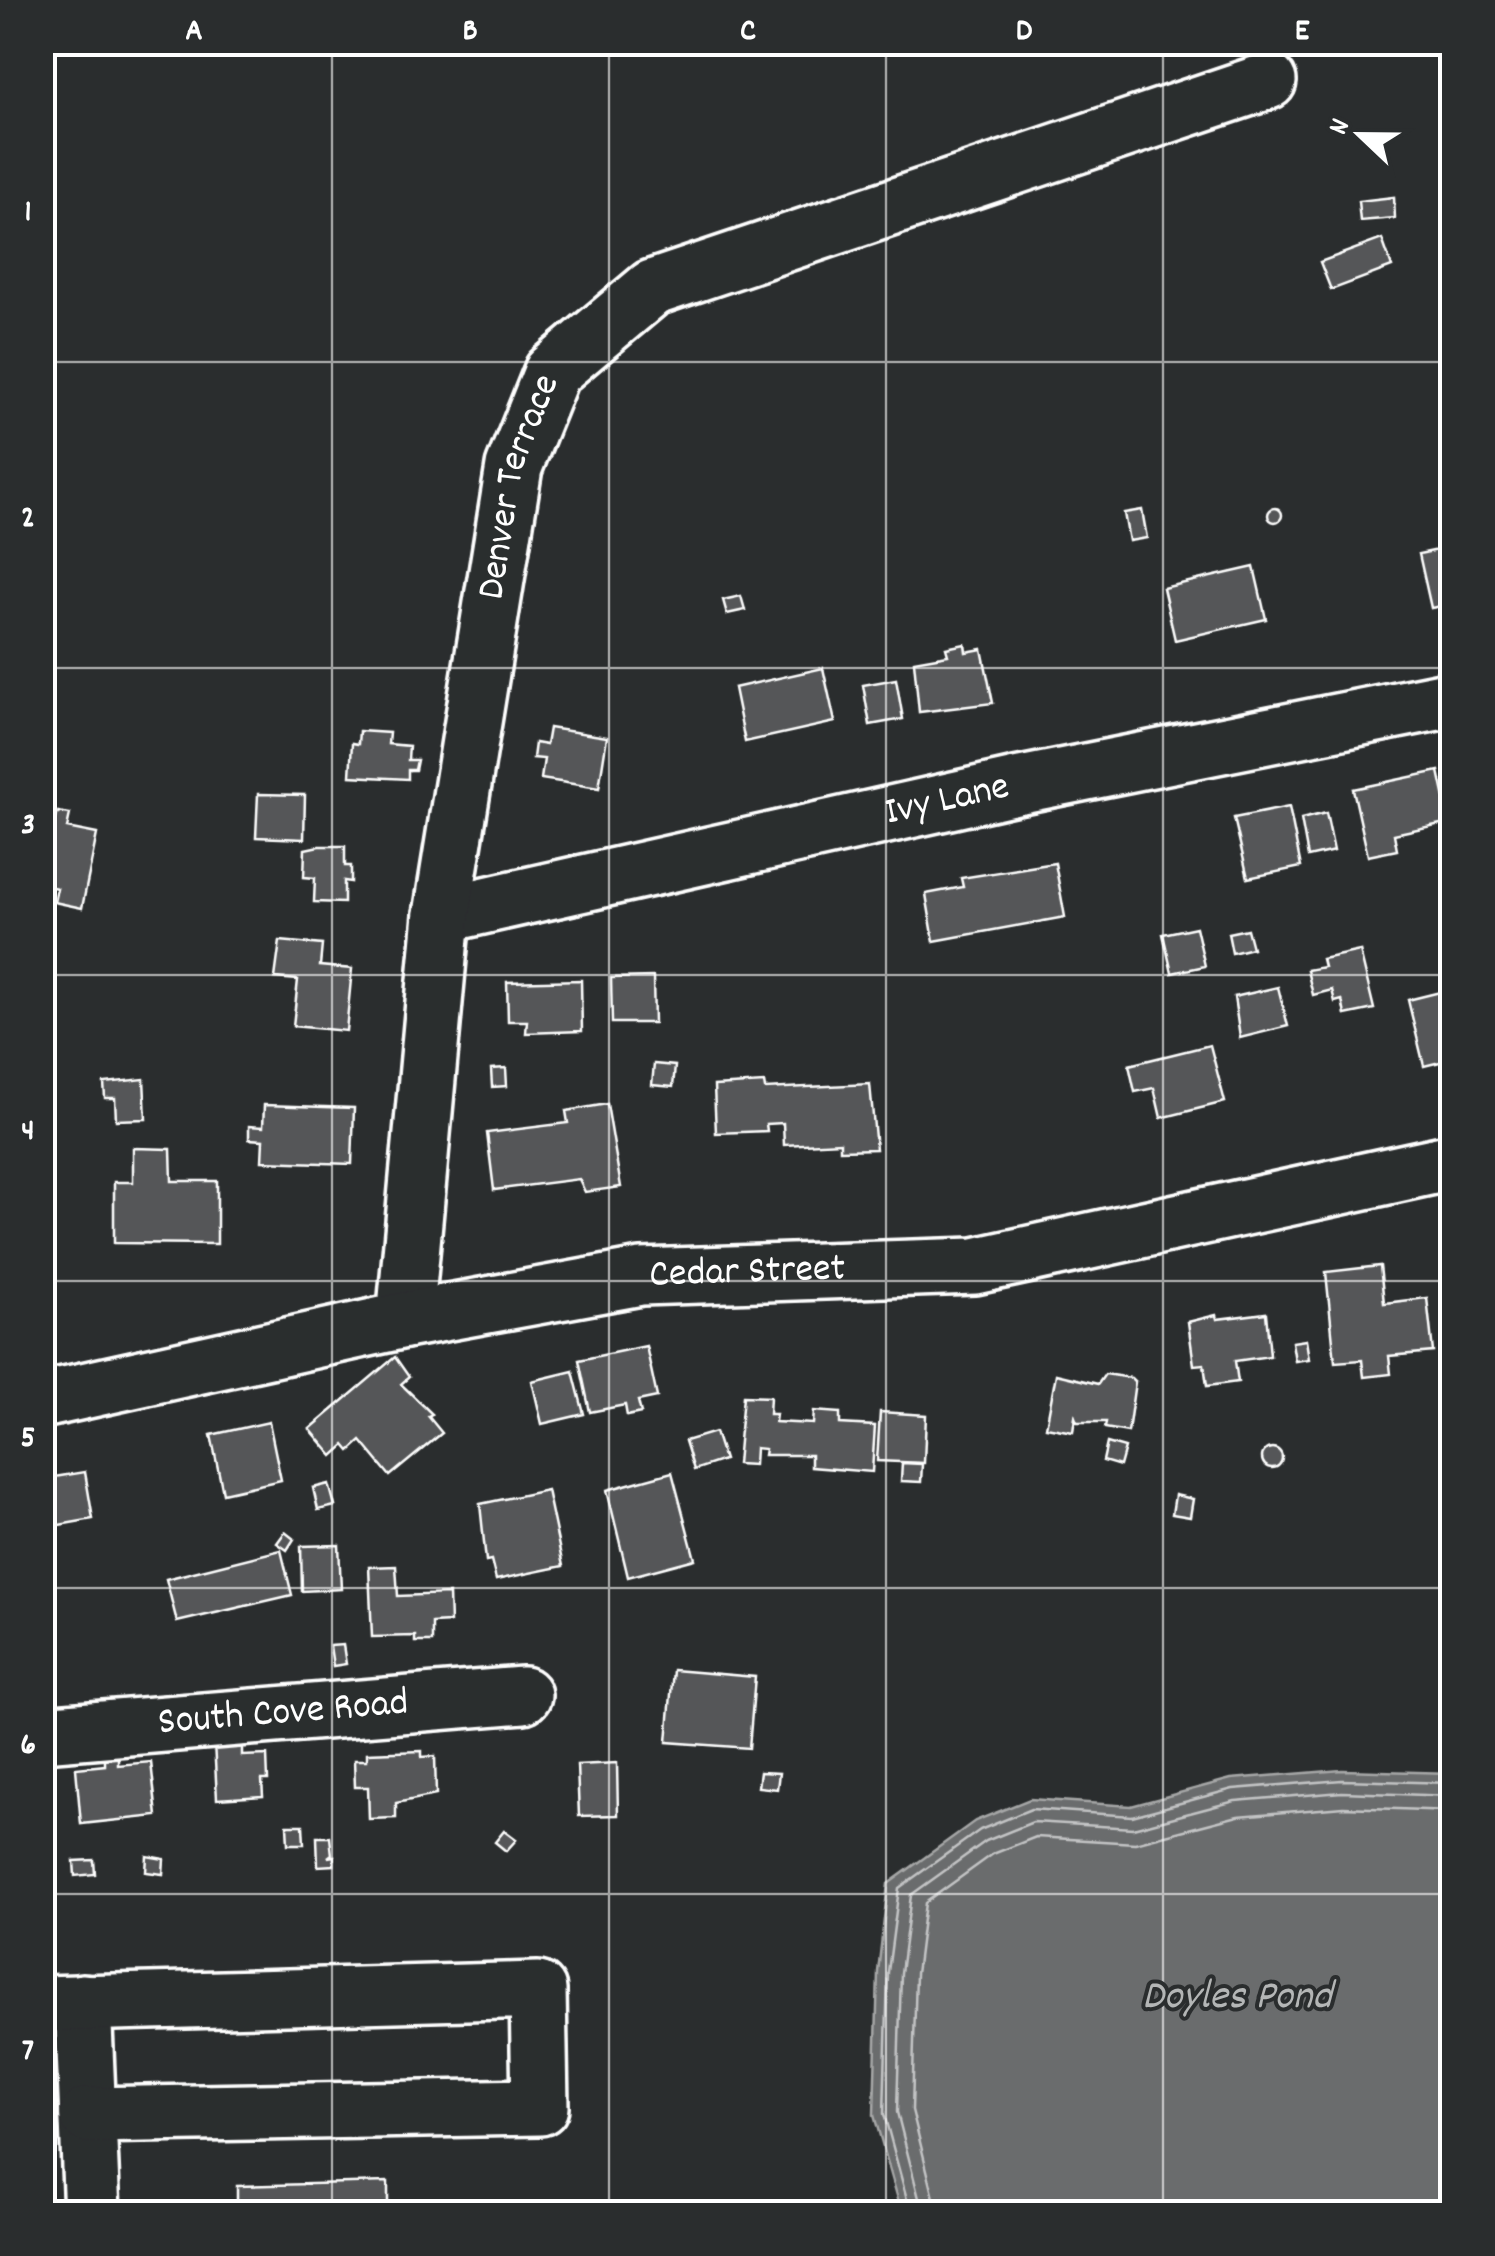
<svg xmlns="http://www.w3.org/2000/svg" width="1495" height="2256" viewBox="0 0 1495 2256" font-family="Dekko,sans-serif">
  <rect width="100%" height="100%" fill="#2a2d2e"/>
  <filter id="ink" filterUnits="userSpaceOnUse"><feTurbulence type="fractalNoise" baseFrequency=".01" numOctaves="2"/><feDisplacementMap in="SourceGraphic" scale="20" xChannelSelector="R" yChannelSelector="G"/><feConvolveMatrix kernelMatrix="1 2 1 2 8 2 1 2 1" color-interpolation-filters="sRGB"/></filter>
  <g filter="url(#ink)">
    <path fill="#6a6c6d" stroke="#a6a7a7" stroke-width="2.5" d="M1342,1770l110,3v440h-550l-28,-98 4,-143 10,-88 87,-63 55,-22 101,7 100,-27z"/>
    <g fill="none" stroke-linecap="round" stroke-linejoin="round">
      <g stroke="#c3c4c5" stroke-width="2.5">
        <path d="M911,2214l-27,-100 4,-142 11,-84 81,-58 51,-21 101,7 101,-27 109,-9 110,3"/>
        <path d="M923,2214l-26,-102 4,-139 10,-78 75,-54 47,-19 100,6 102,-27 107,-9 110,4"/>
        <path d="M938,2214l-26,-104 4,-136 9,-71 68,-49 43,-17 99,6 103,-27 105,-9 109,4"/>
      </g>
    </g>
    <g fill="#555758" stroke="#fff" stroke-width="2.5">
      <path d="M1394,197l1,21 -35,3 -2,-20z"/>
      <path d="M1382,239l10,28 -61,23 -11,-28z"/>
      <circle cx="1275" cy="515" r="7"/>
      <path d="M1142,510l5,28 -18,3 -5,-28z"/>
      <path d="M1452,547v57l-21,4 -12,-54z"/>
      <path d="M1254,567l12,52 -91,21 -12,-52z"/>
      <path d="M741,596l4,14 -18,4 -4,-14z"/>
      <path d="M965,644l1,8 16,-3 11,54 -74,9 -5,-51 34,-6 -2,-7z"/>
      <path d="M823,668l12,54 -90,20 -11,-54z"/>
      <path d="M896,679l7,40 -33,6 -7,-40z"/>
      <path d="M549,728l58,9 -8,51 -58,-9 3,-20 -11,-1 2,-15 11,2z"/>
      <path d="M359,731l30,2 -1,11 21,2 -1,14h9l-2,10h-7v9l-58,-3 2,-33 6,1z"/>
      <path d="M1439,771l11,51 -56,12 3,16 -29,6 -15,-67z"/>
      <path d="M258,794l47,1 -1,44 -48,-2z"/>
      <path d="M1289,807l12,60 -53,11 -14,-60z"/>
      <path d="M58,812l12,2 -3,14 30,6 -15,74 -28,-6 3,-14 -15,-3 3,-62 9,3z"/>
      <path d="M1326,813l8,38 -26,6 -7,-38z"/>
      <path d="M319,846h26v20h6v16l-7,-1v22l-30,-1 1,-24 -11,-1 1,-28z"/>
      <path d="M1055,863l10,54 -131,24 -8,-47 37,-7 -2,-9z"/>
      <path d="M1196,927l9,39 -33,7 -9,-39z"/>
      <path d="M1247,929l5,19 -20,5 -4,-20z"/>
      <path d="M280,941l42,4 -2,21 32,3 -6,62 -53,-5 5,-46 -23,-2z"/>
      <path d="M1360,951l14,58 -29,6 -3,-15 -7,2 -3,-12 -19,5 -6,-25 17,-3 -2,-8z"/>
      <path d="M653,977l1,46h-42l-1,-45z"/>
      <path d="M581,980l1,51 -56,2 1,-12h-19l-1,-39z"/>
      <path d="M1278,987l10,39 -48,12 -6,-41z"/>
      <path d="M1452,989v70l-28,7 -16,-66z"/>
      <path d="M1210,1045l15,57 -64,16 -7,-30 -19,4 -6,-27z"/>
      <path d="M654,1064l21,2 -2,21 -21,-2z"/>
      <path d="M506,1068l1,18 -15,1 -1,-18z"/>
      <path d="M144,1079l2,40 -30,1 -1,-22h-10l-1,-15z"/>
      <path d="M764,1083l1,6 105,-5 6,65 -36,1v-8l-56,3 -1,-22 -17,1 1,7 -51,2 -2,-47z"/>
      <path d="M607,1104l14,83 -36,5 -6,-13 -85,11 -7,-57 81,-10 -2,-12z"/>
      <path d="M264,1105l90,3 -2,56 -90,-3 1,-21 -14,-1v-13l14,1z"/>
      <path d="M133,1148l38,1 1,32h45v63l-103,-1v-61h19z"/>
      <rect x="42" y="1167" width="9" height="43"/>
      <path d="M1380,1266l4,37 43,-5 6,54 -44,4 2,18 -27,3 -2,-17 -27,2 -9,-90z"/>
      <path d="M1266,1313l4,43 -35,5 3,21 -31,4 -3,-22 -10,1 -6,-43 28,-7 1,4z"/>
      <path d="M1306,1340l3,19 -14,2 -3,-19z"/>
      <path d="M646,1346l11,51 -19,4 3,12 -14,3 -2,-11 -35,7 -11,-52z"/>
      <path d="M395,1357l14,20 -8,7 31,30 -4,2 14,17 -52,43 -29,-35 -11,10 -5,-6 -12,11 -23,-27z"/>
      <path d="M573,1371l11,43 -42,10 -10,-43z"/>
      <path d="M1056,1374l42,10 7,-10 26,4 4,4 -7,50 -23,-4 1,-6h-29l-2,-5 -2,15 -27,-5z"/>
      <path d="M743,1396l27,1 -1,17h7l-1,8 38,2 1,-13 26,2v11l35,2 -3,46 -61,-5v-12h-47l1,-6 -10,-1 -1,17 -17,-1z"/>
      <path d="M880,1412l46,3 -2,48 -47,-2z"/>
      <path d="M269,1422l12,58 -58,13 -12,-58z"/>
      <path d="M715,1432l9,28 -30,10 -9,-29z"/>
      <path d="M1107,1443l18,5 -5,18 -17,-5z"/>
      <circle cx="1272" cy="1458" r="10"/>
      <path d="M902,1463l20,1 -1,18 -20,-1z"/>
      <path d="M85,1472l8,47 -51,9v-49z"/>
      <path d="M672,1472l23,87 -67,18 -21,-87z"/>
      <path d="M329,1484l6,22 -17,4 -5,-22z"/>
      <path d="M547,1490l16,76 -67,14 -5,-20 -5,1 -6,-57z"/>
      <path d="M1175,1495l18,4 -3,18 -18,-3z"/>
      <path d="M285,1532l9,7 -7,11 -10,-7z"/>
      <path d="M339,1545l2,44 -39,2 -1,-45z"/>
      <path d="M281,1550l11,45 -115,27 -11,-43z"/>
      <path d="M396,1566l2,30 51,-2 1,28 -18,1v19h-17v-6l-43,1 -3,-70z"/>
      <path d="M343,1645l3,19 -13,2 -3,-20z"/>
      <path d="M673,1670l82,7 -6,71 -82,-6z"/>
      <path d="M242,1741v15l25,-1 1,25h-6l1,16 -46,3 -3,-57z"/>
      <path d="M422,1751v6l13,-1 1,39 -40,8v15l-27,1 -1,-32h-13l-1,-27h13v-7z"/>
      <path d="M118,1757v8l33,-3 6,54 -76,8 -5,-56 29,-3v-7z"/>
      <path d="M617,1763l1,52 -39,1 -2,-51z"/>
      <path d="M760,1772l19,1 -2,16 -19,-2z"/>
      <path d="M287,1825h16l1,19h-16z"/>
      <path d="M504,1831l12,9 -10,11 -11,-9z"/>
      <path d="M317,1837h13l2,17 -4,3 6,-1v9l-16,1z"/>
      <path d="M147,1856l17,3 -1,15 -17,-2z"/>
      <path d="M94,1860l1,14 -20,2 -1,-15z"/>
      <path d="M388,2182v22l76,-2v12h-301l74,-6v-22z"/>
    </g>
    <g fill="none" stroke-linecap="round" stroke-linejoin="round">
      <g stroke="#fff" stroke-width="62">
        <g id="minor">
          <path id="s1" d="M442,915l574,-129 436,-87"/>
          <path id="s2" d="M405,1320l37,-405 72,-448 38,-95 100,-84 616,-207"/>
          <path id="s3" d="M42,1400l363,-80 236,-43 334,-11 477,-104"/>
          <path id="s4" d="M42,1734l481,-39"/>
          <path d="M83,2002l9,212"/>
          <path d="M42,2004l496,-14 2,117 -452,8"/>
        </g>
      </g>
      <use href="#minor" stroke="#2a2d2e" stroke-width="55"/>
    </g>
  </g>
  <path fill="none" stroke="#fff" stroke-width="2.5" stroke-opacity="0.55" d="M332,42v2172M609,42v2172M886,42v2172M1163,42v2172M42,362h1410M42,668h1410M42,975h1410M42,1281h1410M42,1588h1410M42,1894h1410"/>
  <g text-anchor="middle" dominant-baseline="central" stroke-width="8" stroke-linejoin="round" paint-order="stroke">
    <g font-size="40" fill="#fff" stroke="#2a2d2e">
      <text stroke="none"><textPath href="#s2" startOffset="842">Denver Terrace</textPath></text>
      <text stroke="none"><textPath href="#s1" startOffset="518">Ivy Lane</textPath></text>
      <text stroke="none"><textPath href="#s3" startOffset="718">Cedar Street</textPath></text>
      <text stroke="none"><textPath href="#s4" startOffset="242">South Cove Road</textPath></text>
    </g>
    <g font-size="42" font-style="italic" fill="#b4b6b6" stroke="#2a2d2e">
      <text x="1237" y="1999">Doyles Pond</text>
    </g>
  </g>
  <rect width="1495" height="2256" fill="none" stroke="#2a2d2e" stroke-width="110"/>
  <g transform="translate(1360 135) rotate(292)" stroke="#2a2d2e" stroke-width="8" paint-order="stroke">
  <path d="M0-8L18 38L0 25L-18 38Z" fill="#ffffff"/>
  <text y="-15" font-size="28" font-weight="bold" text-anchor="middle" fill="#ffffff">N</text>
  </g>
  <rect x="55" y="55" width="1385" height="2146" fill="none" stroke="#fff" stroke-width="4"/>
  <g font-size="32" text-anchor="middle" font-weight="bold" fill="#fff">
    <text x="194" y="39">A</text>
    <text x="470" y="39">B</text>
    <text x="748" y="39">C</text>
    <text x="1024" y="39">D</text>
    <text x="1302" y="39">E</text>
    <text x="28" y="220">1</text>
    <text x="28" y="526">2</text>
    <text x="28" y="833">3</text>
    <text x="28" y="1139">4</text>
    <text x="28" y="1446">5</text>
    <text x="28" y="1753">6</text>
    <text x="28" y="2059">7</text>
  </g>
</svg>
